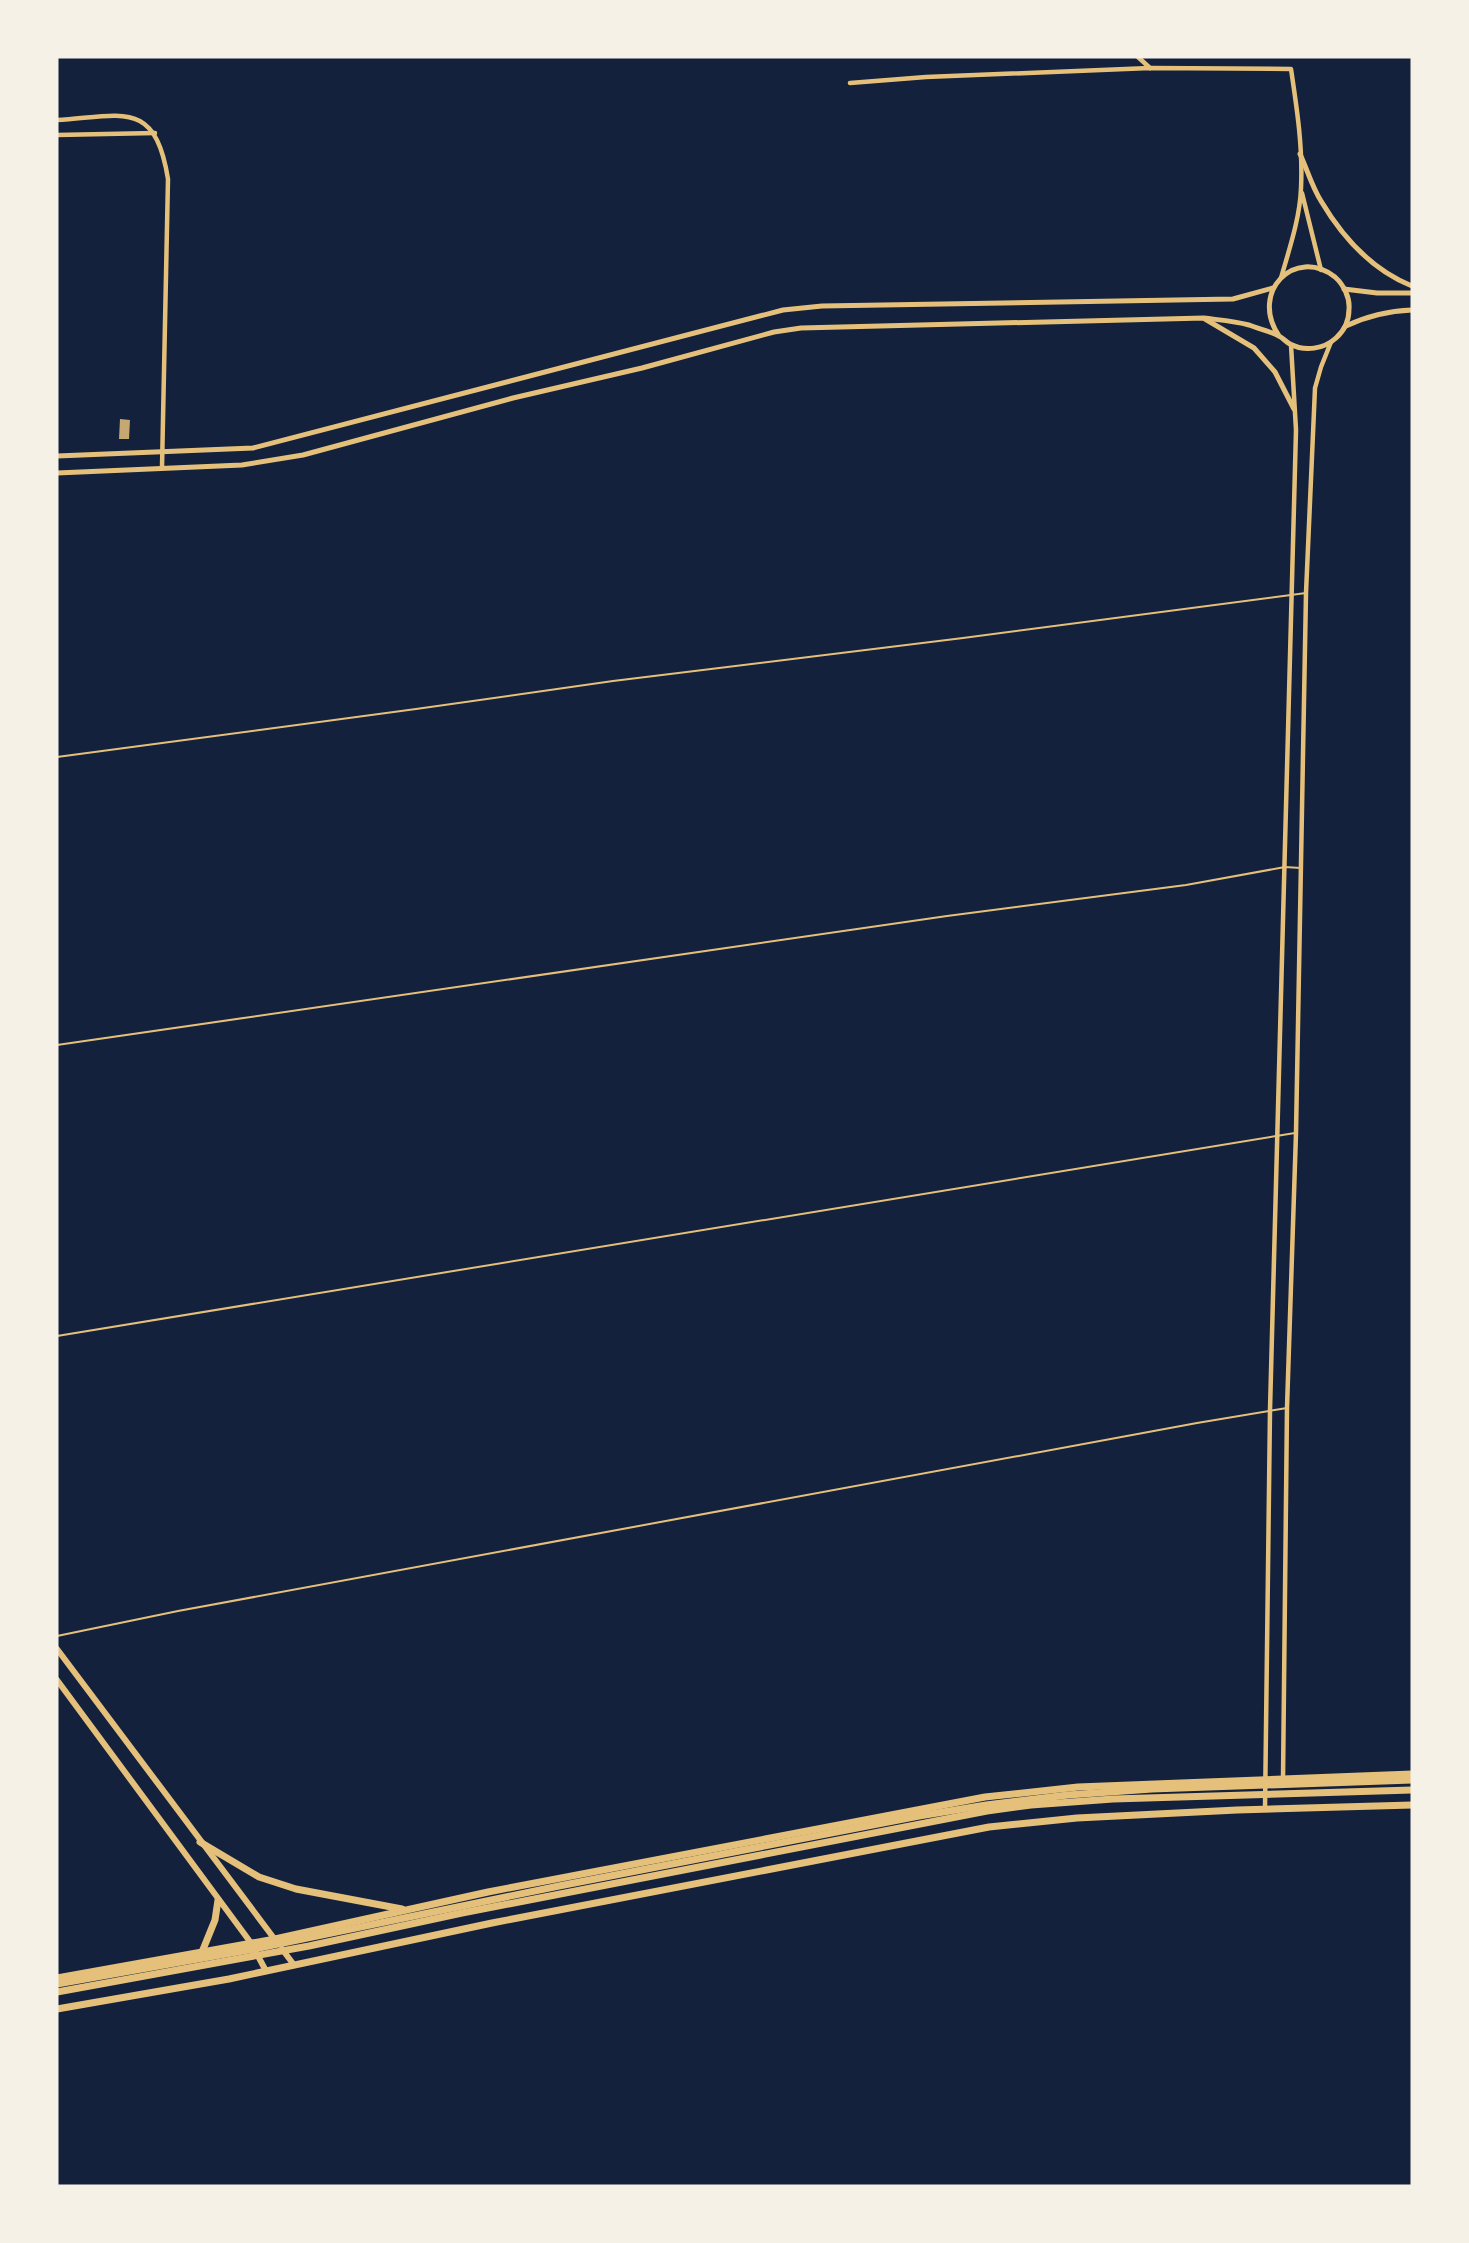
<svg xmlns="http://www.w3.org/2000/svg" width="1469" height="2243" viewBox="0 0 1469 2243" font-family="Inter,sans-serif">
  <rect width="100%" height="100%" fill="#14213d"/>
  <path fill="#c6a872" d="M120,419l10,1 -1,19h-10z"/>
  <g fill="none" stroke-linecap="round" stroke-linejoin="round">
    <g stroke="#e5c07b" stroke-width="2">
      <path d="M57,757l359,-48 197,-28 350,-43 343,-45"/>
      <path d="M57,1045l890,-129 239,-31 99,-18 16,1"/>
      <path d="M57,1336l1238,-203"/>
      <path d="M57,1636l121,-25 1019,-188 90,-15"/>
    </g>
    <g stroke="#e5c07b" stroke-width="4.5">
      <path d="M1138,57l12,11"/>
      <path d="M850,83l76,-6 224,-9 141,1c6,40 12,79 10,119 -1,30 -12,62 -20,90"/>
      <path d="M57,120c66,-4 98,-21 111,59l-6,289"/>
      <path d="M57,135l98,-2"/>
      <path d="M1302,193l19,77"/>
      <path d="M1283,1779l4,-371 9,-275 10,-540 9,-205 6,-21 10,-25"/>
      <path d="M1265,1809l5,-399 26,-980 -5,-85"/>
    </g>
    <g stroke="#e5c07b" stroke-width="5">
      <path d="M1300,154c7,15 12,33 21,47 22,37 51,69 91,85"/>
      <path d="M1344,289l33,4h35"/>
      <path d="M1205,319l49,29 21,24 19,37"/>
      <path d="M1346,326c21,-10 43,-15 66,-16"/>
      <path d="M57,456l196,-8 530,-138 39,-4 411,-7 40,-11"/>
      <path d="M57,473l185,-8 61,-10 210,-57 129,-30 132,-36 27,-4 403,-10c15,2 30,3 45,7 10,4 21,6 30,11 4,2 7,6 11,8 15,8 34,5 46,-6 9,-8 13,-17 13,-29 1,-11 -5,-24 -14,-32 -40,-31 -86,15 -56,59"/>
    </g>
    <g stroke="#e5c07b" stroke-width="6">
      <path d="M57,1649l219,292"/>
      <path d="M57,1680l194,263 15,28"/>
      <path d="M282,1949l12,16"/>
    </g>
    <g stroke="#e5c07b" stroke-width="7">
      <path d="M200,1842l59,35 37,12 106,20"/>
      <path d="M202,1952l13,-32 3,-20"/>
      <path d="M57,1978l218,-39 213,-47 497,-95 93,-10 334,-13"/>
      <path d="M57,1984l197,-35 305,-63 360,-70 67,-11 82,-10 84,-6 260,-9"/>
      <path d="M57,1992l252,-46 153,-33 525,-102 44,-6 82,-6 299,-9"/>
      <path d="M57,2009l172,-30 263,-56 497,-96 88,-9 160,-8 175,-5"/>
    </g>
  </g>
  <rect width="1469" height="2243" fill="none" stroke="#f6f1e7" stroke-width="117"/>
</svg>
